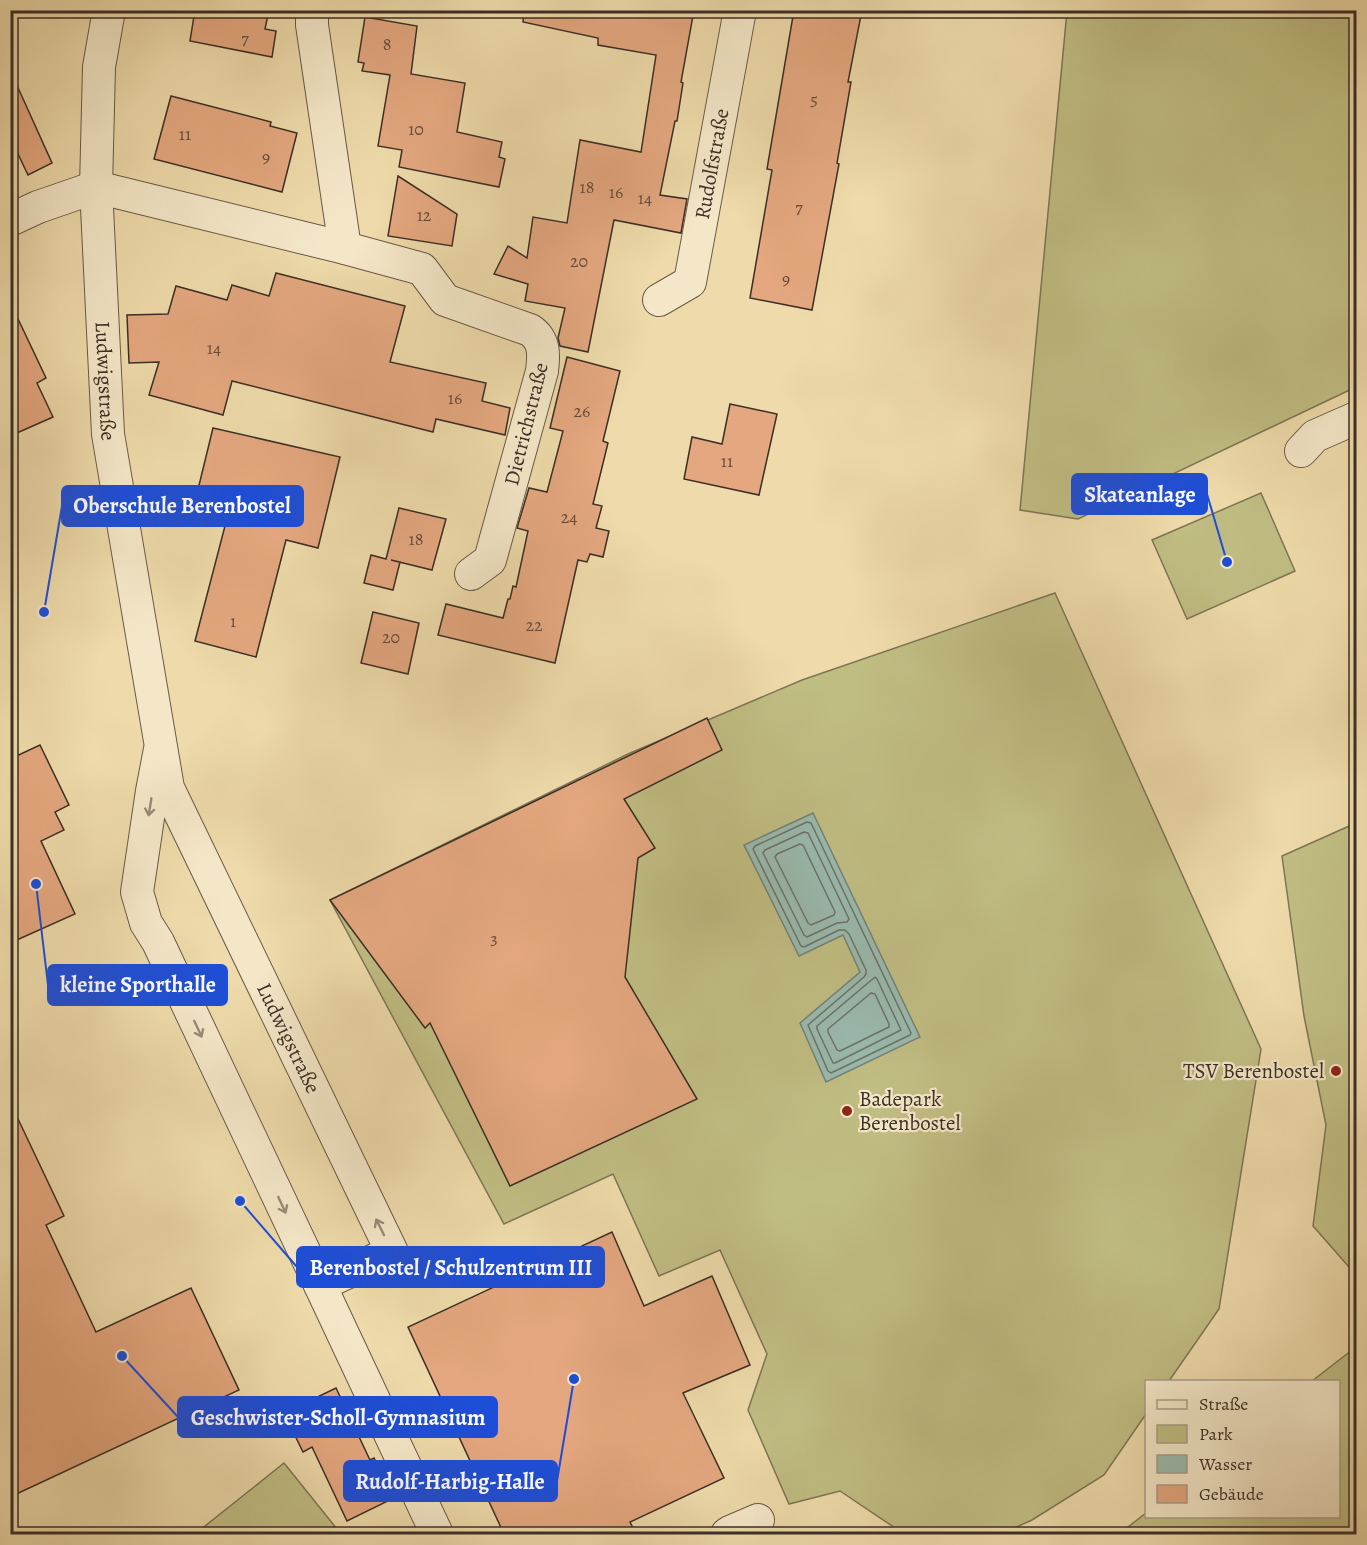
<svg xmlns="http://www.w3.org/2000/svg" width="1367" height="1545" viewBox="0 0 1367 1545" font-family="Alegreya,serif">
  <rect width="100%" height="100%" fill="#eedaaa"/>
  <filter id="stains"><feTurbulence type="fractalNoise" baseFrequency=".00333" numOctaves="4"/><feColorMatrix values="0 0 0 0 .2 0 0 0 0 .09 0 0 0 0 .02 0 0 0 .5 -.17"/></filter>
  <radialGradient id="worn" r=".72"><stop offset=".6" stop-color="#630" stop-opacity="0"/><stop offset="1" stop-color="#630" stop-opacity=".3"/></radialGradient>
  <g fill="#c0bd83" stroke="#7e7655" stroke-width="1.5">
    <path d="M1067,11h289v376l-278,132 -58,-9z"/>
    <path d="M1261,493l34,78 -108,48 -35,-79z"/>
    <path d="M1055,593l206,456 -42,260 -50,72 -23,1v32l-42,61 -72,45 -31,14h-97l-64,-43 -51,13 -41,-94 19,-56 -47,-104 -61,26 -46,-102 -109,50 -174,-324 298,-146 174,-74z"/>
    <path d="M1356,823v452l-43,-49 13,-101 -22,-109 -22,-160z"/>
    <path d="M1356,1347v187h-237l27,-21v3h192v-134l-26,-1z"/>
    <path d="M284,1463l57,71h-146z"/>
  </g>
  <path fill="#9abaae" stroke="#748278" stroke-width="1.5" d="M813,813l107,224 -94,45 -26,-59 60,-51 -17,-37 -44,21 -55,-111z"/>
  <g fill="none" stroke-linecap="round" stroke-linejoin="round">
    <g stroke="#6a746a" stroke-width="1.5">
      <path d="M807,822l4,1 100,210 -1,2 -79,38 -3,-2 -20,-46 56,-48 2,-3v-4l-17,-36 -4,-4h-6l-35,17 -3,-1 -48,-97 2,-3z"/>
      <path d="M804,832l4,1 41,86 -2,3 -10,1 -30,14 -3,-2 -41,-82 2,-3z"/>
      <path d="M800,844l3,1 32,67 -1,3 -23,10 -3,-2 -33,-66 2,-3z"/>
      <path d="M875,977l2,2 24,51 -66,33h-2l-16,-34v-3z"/>
      <path d="M871,993l4,1 14,30v3l-49,24 -3,-1 -9,-18v-3z"/>
    </g>
  </g>
  <g fill="#e4a77f" stroke="#3b2f27" stroke-width="1.5">
    <path d="M195,10h74l-4,19 11,2 -4,26 -82,-16z"/>
    <path d="M524,10h170l-13,72 2,1 -6,38h-2l-15,74 27,4 -6,34 -67,-13 -26,132 -28,-6 -2,-8 7,-30 -40,-7 3,-17 -34,-10 14,-28 19,12 6,-41 34,6 13,-83 61,12 15,-97 -58,-10v-7l-75,-16z"/>
    <path d="M794,10h68l-14,72h3l-14,81 2,1 -27,146 -62,-12 22,-128 -5,-1z"/>
    <path d="M365,17l52,9 -6,48 54,9 -8,49 45,10 -3,15 6,2 -6,28 -100,-20 3,-17 -24,-4 12,-71 -28,-4 2,-8 -6,-1z"/>
    <path d="M10,70l42,93 -24,12 -18,-38z"/>
    <path d="M171,96l100,26 -1,4 27,7 -15,59 -128,-33z"/>
    <path d="M398,176l59,38 -5,32 -64,-10z"/>
    <path d="M276,273l129,33 -15,56 96,21 -4,18 28,7 -5,27 -69,-16 -3,13 -201,-51 -9,34 -74,-20 10,-33 -30,1 -2,-48 41,-1 8,-28 51,14 5,-15 37,11z"/>
    <path d="M10,302l36,76 -9,5 16,34 -43,19z"/>
    <path d="M567,357l53,14 -17,70 5,2 -15,61 9,2 -6,22 13,3 -6,26 -13,-3 -3,8 -9,-2 -23,103 -117,-28 8,-31 57,14 5,-19h2l3,-13 3,1 12,-56 -11,-3 12,-40 18,4 16,-61 -13,-3z"/>
    <path d="M730,404l47,10 -18,81 -75,-16 8,-42 30,7z"/>
    <path d="M213,428l127,29 -22,91 -32,-8 -30,117 -61,-16 30,-115 -34,-8z"/>
    <path d="M399,508l47,11 -14,51 -41,-10 9,2 -7,28 -29,-7 7,-28 15,4z"/>
    <path d="M373,612l46,11 -11,51 -47,-11z"/>
    <path d="M707,718l15,32 -98,49 31,49 -17,10 -13,119 72,122 -187,87 -80,-163 -5,5 -95,-128z"/>
    <path d="M40,745l29,60 -14,7 9,18 -23,11 34,73 -65,29v-184z"/>
    <path d="M10,1102l54,114 -18,9 50,107 95,-44 48,102 -229,107z"/>
    <path d="M612,1232l32,74 68,-30 38,89 -67,28 41,85 -94,44 6,12h-132l-96,-207z"/>
    <path d="M336,1388l34,72 4,-2 20,40 -47,23 -35,-74 -9,5 -19,-39z"/>
  </g>
  <g fill="none" stroke-linecap="round" stroke-linejoin="round">
    <g stroke="#685a48" stroke-width="34">
      <g id="minor">
        <path id="s1" d="M109,10l-10,57 -3,120 12,247 60,354 224,464 -72,33 -162,-343 -12,-19 -9,-31 15,-101 8,-42"/>
        <path d="M96,187l249,61 -33,-223v-15"/>
        <path d="M10,220l28,-13 58,-20"/>
        <path d="M345,248l77,21 23,31 85,30c15,10 14,25 12,41l-52,189 -19,14"/>
        <path id="s2" d="M659,300l31,-18 50,-272"/>
        <path d="M1301,451l14,-15 41,-18"/>
        <path d="M320,1285l117,249"/>
        <path d="M727,1534l3,-2 28,-12"/>
      </g>
    </g>
    <use href="#minor" stroke="#f4e7c8" stroke-width="32"/>
  </g>
  <defs><path id="oneway-shaft" d="M-6 0H5M1.5-3L5.5 0L1.5 3" fill="none" stroke-width="1.6" stroke-linecap="round" stroke-linejoin="round" transform="scale(1.5)"/></defs>
  <g stroke="#988b78">
    <use href="#oneway-shaft" transform="translate(150 807) rotate(99)"/>
    <use href="#oneway-shaft" transform="translate(198 1029) rotate(65)"/>
    <use href="#oneway-shaft" transform="translate(282 1205) rotate(65)"/>
    <use href="#oneway-shaft" transform="translate(380 1227) rotate(-116)"/>
  </g>
  <g fill="#8f2418" stroke="#f4e7c8" stroke-width="2">
    <circle cx="1336" cy="1071" r="6"/>
    <circle cx="847" cy="1111" r="6"/>
  </g>
  <g text-anchor="middle" dominant-baseline="central" stroke-width="4.5" stroke-linejoin="round" paint-order="stroke">
    <g font-size="18" fill="#654d3d">
      <text x="245" y="38">7</text>
      <text x="387" y="44">8</text>
      <text x="814" y="99">5</text>
      <text x="416" y="129">10</text>
      <text x="185" y="134">11</text>
      <text x="266" y="157">9</text>
      <text x="587" y="187">18</text>
      <text x="616" y="192">16</text>
      <text x="645" y="198">14</text>
      <text x="799" y="207">7</text>
      <text x="424" y="215">12</text>
      <text x="579" y="261">20</text>
      <text x="786" y="279">9</text>
      <text x="214" y="348">14</text>
      <text x="455" y="398">16</text>
      <text x="582" y="411">26</text>
      <text x="727" y="461">11</text>
      <text x="569" y="517">24</text>
      <text x="416" y="539">18</text>
      <text x="233" y="621">1</text>
      <text x="534" y="625">22</text>
      <text x="391" y="637">20</text>
      <text x="494" y="938">3</text>
    </g>
    <g font-size="21" fill="#3b2f27" stroke="#f4e7c8">
      <text stroke="none"><textPath href="#s2" startOffset="156">Rudolfstraße</textPath></text>
      <text stroke="none"><textPath href="#s1" startOffset="372">Ludwigstraße</textPath></text>
      <text transform="translate(526 424) rotate(-76)">Dietrichstraße</text>
      <text stroke="none"><textPath href="#s1" startOffset="1062">Ludwigstraße</textPath></text>
    </g>
    <g font-size="21" fill="#3b2f27" stroke="#f4e7c8" text-anchor="end">
      <text x="1324" y="1071">TSV Berenbostel</text>
      <text x="859" y="1099" text-anchor="start">Badepark<tspan x="859" dy="24">Berenbostel</tspan></text>
    </g>
  </g>
  <path fill="none" stroke="#1d4ed8" stroke-width="2" d="M1227 562L1207 494M44 612L62 506M36 884L48 985M240 1201L297 1267M122 1356L178 1417M574 1379L557 1481"/>
  <g fill="#1d4ed8" stroke="#f4e7c8" stroke-width="2">
    <circle cx="1227" cy="562" r="6"/>
    <circle cx="44" cy="612" r="6"/>
    <circle cx="36" cy="884" r="6"/>
    <circle cx="240" cy="1201" r="6"/>
    <circle cx="122" cy="1356" r="6"/>
    <circle cx="574" cy="1379" r="6"/>
  </g>
  <g fill="#1d4ed8" stroke="#1d4ed8" stroke-width="2">
    <rect x="1072" y="474" width="135" height="40" rx="6"/>
    <rect x="62" y="486" width="241" height="40" rx="6"/>
    <rect x="48" y="965" width="179" height="40" rx="6"/>
    <rect x="297" y="1247" width="307" height="40" rx="6"/>
    <rect x="178" y="1397" width="319" height="40" rx="6"/>
    <rect x="344" y="1461" width="213" height="40" rx="6"/>
  </g>
  <g font-size="22" text-anchor="middle" font-weight="bold" fill="#fff">
    <text x="1140" y="502">Skateanlage</text>
    <text x="182" y="513">Oberschule Berenbostel</text>
    <text x="138" y="992">kleine Sporthalle</text>
    <text x="451" y="1275">Berenbostel / Schulzentrum III</text>
    <text x="338" y="1425">Geschwister-Scholl-Gymnasium</text>
    <text x="450" y="1489">Rudolf-Harbig-Halle</text>
  </g>
  <rect width="1367" height="1545" fill="none" stroke="#eedaaa" stroke-width="36"/>
  <rect x="12" y="12" width="1343" height="1521" fill="none" stroke="#3b2f27" stroke-width="3"/>
  <rect x="18" y="18" width="1331" height="1509" fill="none" stroke="#3b2f27" stroke-width="1.5"/>
  <rect x="1145" y="1380" width="195" height="138" fill="#f4e7c8" stroke="#aa9d88" stroke-width="1.5"/>
  <rect x="1157" y="1400" width="30" height="9" fill="#f4e7c8" stroke="#aa9d88" stroke-width="1.5"/>
  <text x="1199" y="1410" font-size="18" fill="#3b2f27">Straße</text>
  <rect x="1157" y="1425" width="30" height="18" fill="#c0bd83" stroke="#aa9d88" stroke-width="1.5"/>
  <text x="1199" y="1440" font-size="18" fill="#3b2f27">Park</text>
  <rect x="1157" y="1455" width="30" height="18" fill="#9abaae" stroke="#aa9d88" stroke-width="1.5"/>
  <text x="1199" y="1470" font-size="18" fill="#3b2f27">Wasser</text>
  <rect x="1157" y="1485" width="30" height="18" fill="#e4a77f" stroke="#aa9d88" stroke-width="1.5"/>
  <text x="1199" y="1500" font-size="18" fill="#3b2f27">Gebäude</text>
  <rect width="100%" height="100%" filter="url(#stains)"/>
  <rect width="100%" height="100%" fill="url(#worn)"/>
</svg>
